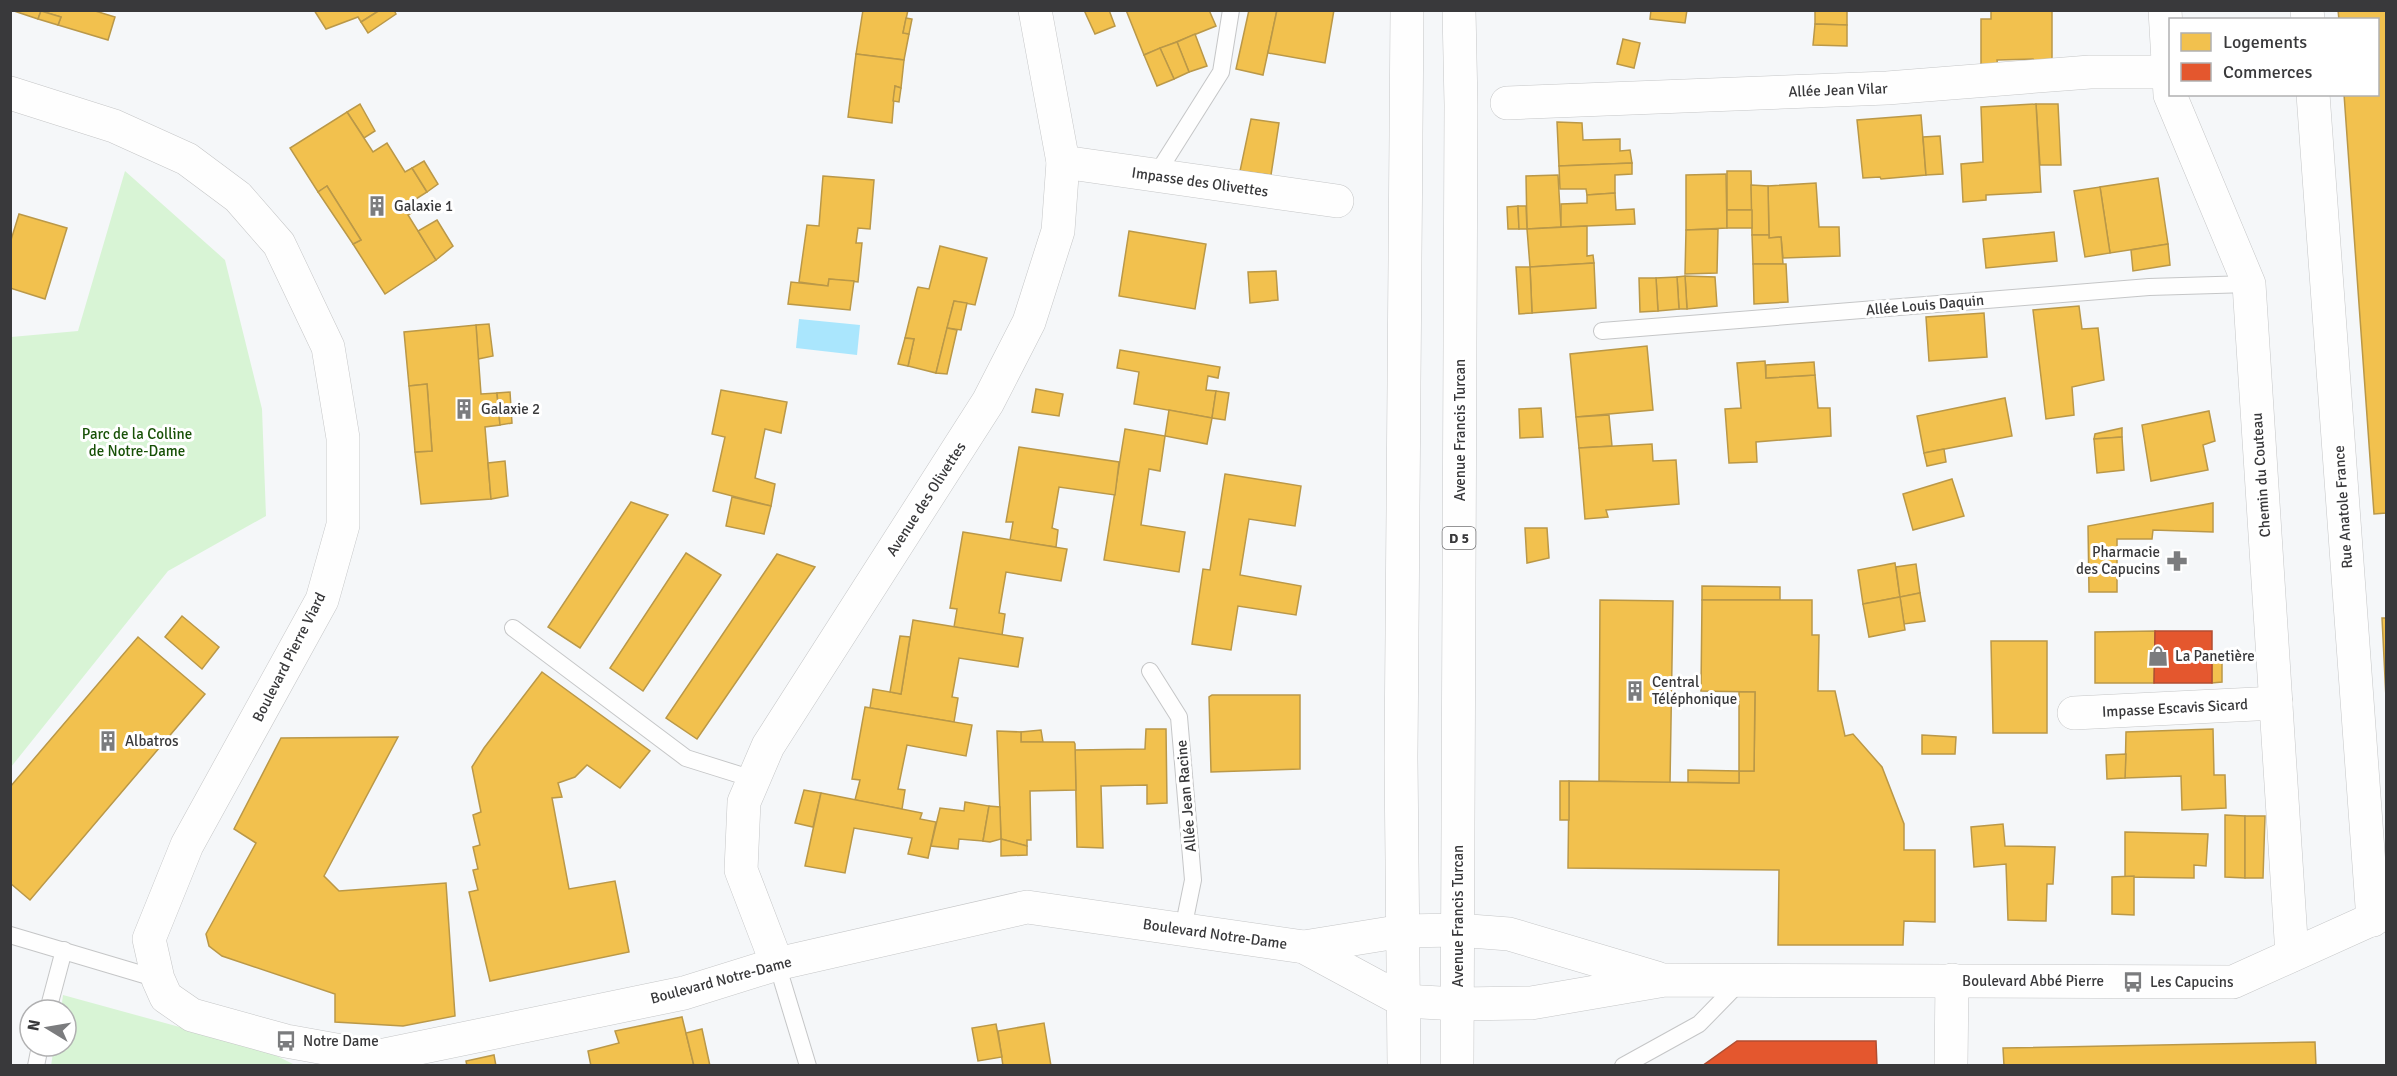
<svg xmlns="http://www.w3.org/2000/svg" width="2397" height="1076" viewBox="0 0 2397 1076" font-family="Signika,sans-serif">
  <rect width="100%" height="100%" fill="#f5f7f9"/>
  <g fill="#d8f4d5">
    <path d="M125,171l100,89 37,149 4,107 -98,55 -157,196v-430l67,-6z"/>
    <path d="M63,995l204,56 28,14 -244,1 3,-20h12v-36h-5z"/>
  </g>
  <path fill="#aae6fd" d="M799,319l61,6 -3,30 -61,-7z"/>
  <g fill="#f2c14e" stroke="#ba9848" stroke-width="1.5">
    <path d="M11,10h81l23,7 -7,23 -50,-15 3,-8 -20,-6 -3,8z"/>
    <path d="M314,10h66l-19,12 -3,-5 -32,12z"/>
    <path d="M380,10h14l2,4 -28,19 -7,-11z"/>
    <path d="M863,10h45l-5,23 6,1 -5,26 -48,-6z"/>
    <path d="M1084,10h25l6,16 -20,8z"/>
    <path d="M1126,10h83l7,16 -72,29z"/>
    <path d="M1249,10h28l-14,65 -27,-6z"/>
    <path d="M1277,10h57l-9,53 -57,-10z"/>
    <path d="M1651,10h36l-2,13 -35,-4z"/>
    <path d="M1815,10h32v15l-32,-1z"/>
    <path d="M1991,10h61v54l-18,2 -1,-7 -36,1 1,8 -17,2v-51h10z"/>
    <path d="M2338,10h48v503l-12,1 -30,-420h34v-74h-39z"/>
    <path d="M41,11l20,6 -3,8 -20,-6z"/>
    <path d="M906,18l6,1 -3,15 -6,-1z"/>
    <path d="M1815,24l32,1v21l-34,-1z"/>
    <path d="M1195,34l12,32 -18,6 -12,-30z"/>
    <path d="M1623,39l17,4 -6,25 -17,-4z"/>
    <path d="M1177,42l12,30 -15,7 -14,-31z"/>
    <path d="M1160,48l14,31 -17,7 -13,-31z"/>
    <path d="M856,54l48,6 -3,28 -6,-2 -3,37 -44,-6z"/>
    <path d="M895,86l6,2 -2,14 -6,-1z"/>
    <path d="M360,104l15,27 -11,7 -17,-26z"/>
    <path d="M2036,104h22l3,61h-21z"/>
    <path d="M2036,104l5,88 -55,3v5l-23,2 -2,-38 22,-2 -2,-55z"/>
    <path d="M347,112l26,40 14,-9 18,29 7,-4 15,24 -16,10 5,8 -8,5 28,45 -51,34 -32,-50 8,-4 -34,-54 -9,6 -28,-44z"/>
    <path d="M1921,115l5,60 -45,4 -1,-2 -17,1 -6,-58z"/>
    <path d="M1251,119l28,4 -8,52 -31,-4z"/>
    <path d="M1557,122l25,1 1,17 37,-1v12l10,-1 2,13 -73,3z"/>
    <path d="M1940,136l3,38 -17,1 -3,-38z"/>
    <path d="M424,161l14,23 -11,8 -15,-24z"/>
    <path d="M1632,163v11l-17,1v18l-28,2 -1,-6h-26l-1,-23z"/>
    <path d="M1727,171h24l1,39h-25z"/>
    <path d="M1726,174l1,54 -41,2v-55z"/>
    <path d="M1558,175l3,52 -34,2 -1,-53z"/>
    <path d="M823,176l51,4 -4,49 -12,-1 -2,15h6l-4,39 -29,-3 -1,7 -29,-4 8,-57 12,1z"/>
    <path d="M2158,178l10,66 -58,9 -10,-66z"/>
    <path d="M1816,183l3,44h20l1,29 -57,2 -2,-21 -12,1 -1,-52z"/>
    <path d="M1751,185l17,1 1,49h-17z"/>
    <path d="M327,186l34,54 -8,4 -35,-52z"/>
    <path d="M2100,187l10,66 -25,4 -11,-66z"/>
    <path d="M1615,193l1,17 18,-1 1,15 -74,3v-23l26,-1v-8z"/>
    <path d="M1518,206l1,23h-11l-1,-22z"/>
    <path d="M1518,206h8l1,23h-8z"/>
    <rect x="1727" y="210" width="25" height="18"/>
    <path d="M19,214l48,14 -22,71 -35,-11v-45z"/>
    <path d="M437,220l16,26 -17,14 -18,-29z"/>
    <path d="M1587,226v30l6,-1 1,8 -64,4 -3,-38z"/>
    <path d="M1718,229l-1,44 -32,1 1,-44z"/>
    <path d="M1129,231l77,13 -11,65 -76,-13z"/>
    <path d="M2054,232l3,29 -71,7 -3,-29z"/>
    <path d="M1752,235h17v3l12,-1 2,27h-30z"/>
    <path d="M2168,244l2,21 -37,6 -2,-21z"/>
    <path d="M940,246l47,12 -12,47 -21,-4 -18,72 -28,-7 6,-27 -9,-1 12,-49 1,-2 11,2z"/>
    <path d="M1594,263l2,45 -64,5 -2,-46z"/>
    <path d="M1753,264h33l2,38 -34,2z"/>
    <path d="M1516,267h14l2,46 -13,1z"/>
    <path d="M1276,271l2,29 -28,3 -2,-31z"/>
    <path d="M1685,276l30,1 2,29 -30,3z"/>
    <path d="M1685,276l2,33h-8l-2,-32z"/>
    <path d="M1677,277l2,32 -21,2 -2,-33z"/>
    <path d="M1639,278h17l2,33 -18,1z"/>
    <path d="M829,279l25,2 -4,29 -62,-6 3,-22 37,4z"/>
    <path d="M954,301l13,2 -6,27 -14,-2z"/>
    <path d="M2079,306l3,23 16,-1 6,52 -32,7 2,28 -28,4 -13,-109z"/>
    <path d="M1984,313l3,44 -58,4 -3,-44z"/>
    <path d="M489,324l4,32 -15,3 -2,-34z"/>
    <path d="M476,325l5,69 16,-1 3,32 -15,2 6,72 -70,5 -6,-52 17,-1 -5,-67 -18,2 -5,-54z"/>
    <path d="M947,328l10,2 -10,44 -11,-1z"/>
    <path d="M905,338l9,1 -6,27 -10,-2z"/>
    <path d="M1647,346l6,64 -77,7 -6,-63z"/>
    <path d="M1120,350l100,17 -2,11 -10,-2 -2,14 10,1 -4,27 -78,-14 5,-32 -22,-4z"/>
    <path d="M1765,361l1,17 49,-3 3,33h12l1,28 -75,6 1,20 -28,1 -4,-54 16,-1 -4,-45z"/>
    <path d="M1814,362l1,13 -49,3v-13z"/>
    <path d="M427,384l5,67 -17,1 -6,-66z"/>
    <path d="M1036,389l27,5 -4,22 -27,-4z"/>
    <path d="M721,390l66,12 -6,31 -16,-4 -10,49 20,6 -4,22 -58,-15 12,-54 -13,-3z"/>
    <path d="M1216,391l13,2 -4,27 -13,-2z"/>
    <path d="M510,392l2,31 -12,2 -3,-32z"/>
    <path d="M2005,398l7,38 -88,17 -7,-37z"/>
    <path d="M1541,408l2,29 -23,1 -1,-29z"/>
    <path d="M1169,410l43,8 -5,26 -42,-8z"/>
    <path d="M2209,411l6,30 -12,4 5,25 -57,11 -9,-56z"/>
    <path d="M1609,415l3,31 -33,2 -3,-31z"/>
    <path d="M2122,428v9l-28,2 1,-5z"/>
    <path d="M1125,429l40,7 -5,35 -11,-2 -8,56 44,7 -6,40 -75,-12z"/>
    <path d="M2122,437l2,33 -27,3 -3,-34z"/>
    <path d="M1652,444l1,17 23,-1 3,44 -73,6 2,7 -23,2 -6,-71z"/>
    <path d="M1019,447l100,15 -4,33 -56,-8 -7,41 6,2 -2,17 -46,-7 3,-18h-7z"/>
    <path d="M1944,449l2,13 -19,4 -3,-13z"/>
    <path d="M505,461l3,35 -17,3 -3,-36z"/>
    <path d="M1225,474l76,12 -6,40 -46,-7 -9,56 61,11 -5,29 -58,-9 -7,44 -39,-6 11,-75 7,1z"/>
    <path d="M1952,479l12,37 -51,14 -10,-36z"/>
    <path d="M732,497l39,9 -7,28 -38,-8z"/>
    <path d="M631,502l37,13 -88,133 -32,-21z"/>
    <path d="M2213,503v29l-60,-2 -1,9h-35v53h-28l-1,-66z"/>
    <path d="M1525,528h22l2,30 -22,5z"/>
    <path d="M963,532l104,17 -6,32 -55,-9 -7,41 6,1 -3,21 -48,-8 3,-18 -7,-1z"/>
    <path d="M686,553l35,22 -78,116 -33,-23z"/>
    <path d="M777,554l38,13 -118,172 -31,-21z"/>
    <path d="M1895,563l5,34 -37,7 -5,-34z"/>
    <path d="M1916,564l4,29 -20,4 -4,-30z"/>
    <path d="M1702,586l78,1v13h-78z"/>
    <path d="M1920,593l5,28 -21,3 -4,-27z"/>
    <path d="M1900,597l5,33 -36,7 -6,-33z"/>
    <path d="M1600,600l73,1 -3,182 -71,-2z"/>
    <path d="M1702,600h110v35h7l-1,56h17l10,45 8,-2 29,33 22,57v26h31v72l-31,-1 -1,24h-125l1,-75 -211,-2 1,-87 170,2v-12h15l1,-79 -54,-1z"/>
    <path d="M182,616l37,31 -17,22 -37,-32z"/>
    <path d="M2382,618h4v80z"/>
    <path d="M913,620l110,18 -5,29 -59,-9 -7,39 6,1 -4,24 -84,-14 3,-19 28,5z"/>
    <path d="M2155,631l-1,52h-59v-51z"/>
    <path d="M900,636l10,1 -9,57 -11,-2z"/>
    <path d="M138,637l67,57 -175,206 -20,-17v-96z"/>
    <path d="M1991,641h56v92h-54z"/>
    <path d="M2212,653l10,2v27l-10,1z"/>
    <path d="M542,672l108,79 -30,37 -33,-23 -12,12 -17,6 4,14 -10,1 17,91 46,-8 14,71 -139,29 -21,-89 9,-2 -5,-20 5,-1 -5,-22 7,-2 -7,-30 8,-3 -9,-45 12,-19z"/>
    <path d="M1739,692h16l-1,79h-15z"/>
    <path d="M1212,695h88v74l-89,3 -2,-75z"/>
    <path d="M865,707l107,18 -6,31 -59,-11 -9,44 7,1 -3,19 -47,-9 5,-20 -8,-1z"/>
    <path d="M1146,729h20l1,74 -20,1v-19l-46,1 2,62 -26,-1 -2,-97 70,-1z"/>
    <path d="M2213,729l1,46h11l1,33 -44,2 -1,-34 -56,2 1,-46z"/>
    <path d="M1041,730l2,12h-22v-10z"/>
    <path d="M997,731l24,1v10h53l1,2 1,46 -46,1 1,49h-4v6l-26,-7z"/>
    <path d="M1922,735l34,2 -1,17h-33z"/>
    <path d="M398,737l-74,139 15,15 107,-8 9,133 -52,10 -68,-4v-28l-113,-38 -13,-10 -3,-12 50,-91 -22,-14 47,-91z"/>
    <path d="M2126,754l-1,24 -18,1 -1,-24z"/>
    <path d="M1688,770l51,1v12l-51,-1z"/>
    <rect x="1560" y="781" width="9" height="39"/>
    <path d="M804,790l17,3 -8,34 -18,-4z"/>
    <path d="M821,793l101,20 -2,6 16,3 -8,36 -20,-4 4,-16 -58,-10 -9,45 -40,-7z"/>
    <path d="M965,802l24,4 -6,35 -24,-2 -1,10 -27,-3 9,-38 24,3z"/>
    <path d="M989,806l11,1 1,32 -11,3 -7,-1z"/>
    <path d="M2225,815l20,1v62l-20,-1z"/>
    <path d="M2245,816h20l-2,62h-18z"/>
    <path d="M2003,824l2,22 50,1 -2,37h-6l-1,37 -38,-1 -2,-56 -32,3 -3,-40z"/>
    <path d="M2125,832l83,2 -2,32 -12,-1v13l-69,-1z"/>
    <path d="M1001,839l26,7v9l-26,1z"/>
    <path d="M2134,876v39l-22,-1v-37z"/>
    <path d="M682,1017l12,49h-103l-3,-15 31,-8 -4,-12z"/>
    <path d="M1044,1023l7,43h-48l-5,-35z"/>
    <path d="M996,1024l6,33 -24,4 -6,-33z"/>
    <path d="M702,1029l8,37h-16l-8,-33z"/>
    <path d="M2315,1042l1,24h-312l-1,-18z"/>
    <path d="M494,1055l2,11h-29l-1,-5z"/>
  </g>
  <g fill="#e4572e" stroke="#b14e32" stroke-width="1.5">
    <path d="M2155,631h57v52h-58z"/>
    <path d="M1737,1041h139l1,25h-175z"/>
  </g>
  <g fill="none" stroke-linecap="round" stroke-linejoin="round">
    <g stroke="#c5c6c7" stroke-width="18">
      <g id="lane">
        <path d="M1156,175l65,-103 10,-62"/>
        <path d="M1602,331l547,-44 100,-3"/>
        <path d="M513,628l173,130 67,21"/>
        <path d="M1150,671l29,46 14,163 -10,49"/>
        <path d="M10,935l148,44"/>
        <path d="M777,964l31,102"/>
        <path d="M48,1010l16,-60"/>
        <path d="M36,1066l4,-20"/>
        <path d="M1623,1066l76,-42 42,-43"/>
      </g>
    </g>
    <g stroke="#c5c6c7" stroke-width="34">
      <g id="street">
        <path d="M2165,10l5,85 79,189 43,671"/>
        <path d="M2307,10l1,10"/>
        <path d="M2313,94l60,826"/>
        <path d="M1507,103l380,-15 203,-16h79"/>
        <path d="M1063,162l274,39"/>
        <path d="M2074,713l202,-10"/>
        <path d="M777,964l-36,-94 3,-68 24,-56 220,-344 41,-80 29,-91 5,-69 -28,-152"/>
        <path d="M1951,1066l1,-86"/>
      </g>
    </g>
    <g stroke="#c5c6c7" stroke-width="34">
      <g id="secondary">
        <path d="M10,93l104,33 73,33 51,38 41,47 49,103 15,91v87l-21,75 -135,245 -38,94 9,40 8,18 26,18 94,26 89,16 309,-64 93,-29 250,-57 277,40 100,54 54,3 73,-1 134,-23 568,2 153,-69"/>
        <path d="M1304,947l99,-16 54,-1 52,4 148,44"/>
      </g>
    </g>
    <g stroke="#c5c6c7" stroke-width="34">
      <g id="primary">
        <path d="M1404,1066l-3,-308 6,-748"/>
        <path d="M1457,1066l4,-961 -2,-95"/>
      </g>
    </g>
    <use href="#lane" stroke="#fefefe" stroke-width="16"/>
    <use href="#street" stroke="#fefefe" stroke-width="33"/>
    <use href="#secondary" stroke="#fefefe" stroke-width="33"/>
    <use href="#primary" stroke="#fefefe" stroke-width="33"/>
  </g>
  <defs>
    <g id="building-bare" transform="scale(1.62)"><path d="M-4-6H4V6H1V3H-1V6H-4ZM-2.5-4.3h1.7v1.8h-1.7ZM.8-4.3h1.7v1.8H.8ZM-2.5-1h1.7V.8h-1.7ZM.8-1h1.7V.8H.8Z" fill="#7b7c7e" stroke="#fff" stroke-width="2.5" paint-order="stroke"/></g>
    <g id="pharmacy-bare" transform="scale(1.62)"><path d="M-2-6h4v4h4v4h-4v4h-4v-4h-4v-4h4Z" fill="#7b7c7e" stroke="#fff" stroke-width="2.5" paint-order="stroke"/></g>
    <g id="shop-bare" transform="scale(1.62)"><path d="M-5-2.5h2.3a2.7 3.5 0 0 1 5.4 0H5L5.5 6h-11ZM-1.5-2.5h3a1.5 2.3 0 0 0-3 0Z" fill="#7b7c7e" stroke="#fff" stroke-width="2.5" paint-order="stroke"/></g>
    <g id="bus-bare" transform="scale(1.62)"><path d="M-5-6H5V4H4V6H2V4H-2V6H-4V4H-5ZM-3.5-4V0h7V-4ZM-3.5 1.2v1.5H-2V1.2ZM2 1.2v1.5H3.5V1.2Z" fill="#7b7c7e" stroke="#fff" stroke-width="2.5" paint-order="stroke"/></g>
  </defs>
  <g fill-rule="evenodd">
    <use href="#building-bare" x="377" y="206"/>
    <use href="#building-bare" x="464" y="409"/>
    <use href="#pharmacy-bare" x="2177" y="561"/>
    <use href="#shop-bare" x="2158" y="656"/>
    <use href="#building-bare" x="1635" y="691"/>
    <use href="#building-bare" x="108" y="741"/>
    <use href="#bus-bare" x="2133" y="982"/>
    <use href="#bus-bare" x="286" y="1041"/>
  </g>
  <g text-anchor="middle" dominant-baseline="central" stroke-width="6" stroke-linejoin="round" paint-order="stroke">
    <rect fill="#fff" stroke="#747476" stroke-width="1.5" x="1442.5" y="527" width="33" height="22" rx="4.5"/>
    <g font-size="14" font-weight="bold" fill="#39393b">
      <text x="1459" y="538">D 5</text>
    </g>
    <g font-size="15" fill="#39393b" stroke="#fff">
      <text transform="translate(1838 90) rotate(-2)">Allée Jean Vilar</text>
      <text transform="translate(1200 182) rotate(8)">Impasse des Olivettes</text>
      <text transform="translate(1925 305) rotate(-5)">Allée Louis Daquin</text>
      <text transform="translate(1460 430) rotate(-90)">Avenue Francis Turcan</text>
      <text transform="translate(2261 475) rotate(-94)">Chemin du Couteau</text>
      <text transform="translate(926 499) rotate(-57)">Avenue des Olivettes</text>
      <text transform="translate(2343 507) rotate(-94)">Rue Anatole France</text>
      <text transform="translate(289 657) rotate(-63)">Boulevard Pierre Viard</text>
      <text transform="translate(2175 708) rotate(-3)">Impasse Escavis Sicard</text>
      <text transform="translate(1186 796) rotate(-95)">Allée Jean Racine</text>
      <text transform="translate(1458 916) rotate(-90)">Avenue Francis Turcan</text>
      <text transform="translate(1215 934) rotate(8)">Boulevard Notre-Dame</text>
      <text transform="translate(721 980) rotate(-15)">Boulevard Notre-Dame</text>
      <text x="2033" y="981">Boulevard Abbé Pierre</text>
    </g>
    <g font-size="15" fill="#39393b" stroke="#fff" text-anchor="start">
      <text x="394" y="206">Galaxie 1</text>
      <text x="481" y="409">Galaxie 2</text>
      <text x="2160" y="552" text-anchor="end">Pharmacie<tspan x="2160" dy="17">des Capucins</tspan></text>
      <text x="2175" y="656">La Panetière</text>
      <text x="1652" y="682">Central<tspan x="1652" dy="17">Téléphonique</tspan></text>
      <text x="125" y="741">Albatros</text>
      <text x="2150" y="982">Les Capucins</text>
      <text x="303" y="1041">Notre Dame</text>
    </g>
    <g font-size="15" fill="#185107" stroke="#fff">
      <text x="137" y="434">Parc de la Colline<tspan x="137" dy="17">de Notre-Dame</tspan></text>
    </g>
  </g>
  <rect width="2397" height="1076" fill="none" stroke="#39393b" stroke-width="24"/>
  <rect x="2169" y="18" width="210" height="78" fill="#ffffff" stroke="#b0b0b1" stroke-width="1.5"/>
  <rect x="2181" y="33" width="30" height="18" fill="#f2c14e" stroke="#b0b0b1" stroke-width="1.5"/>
  <text x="2223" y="48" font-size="18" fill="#39393b">Logements</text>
  <rect x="2181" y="63" width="30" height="18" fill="#e4572e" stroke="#b0b0b1" stroke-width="1.5"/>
  <text x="2223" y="78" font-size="18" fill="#39393b">Commerces</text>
  <g transform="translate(48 1028) rotate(281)"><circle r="28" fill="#ffffff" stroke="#b0b0b1" stroke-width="1.5"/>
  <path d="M0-4.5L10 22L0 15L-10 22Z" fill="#7b7c7e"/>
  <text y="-9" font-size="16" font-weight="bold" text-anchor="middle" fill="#39393b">N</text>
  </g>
</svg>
